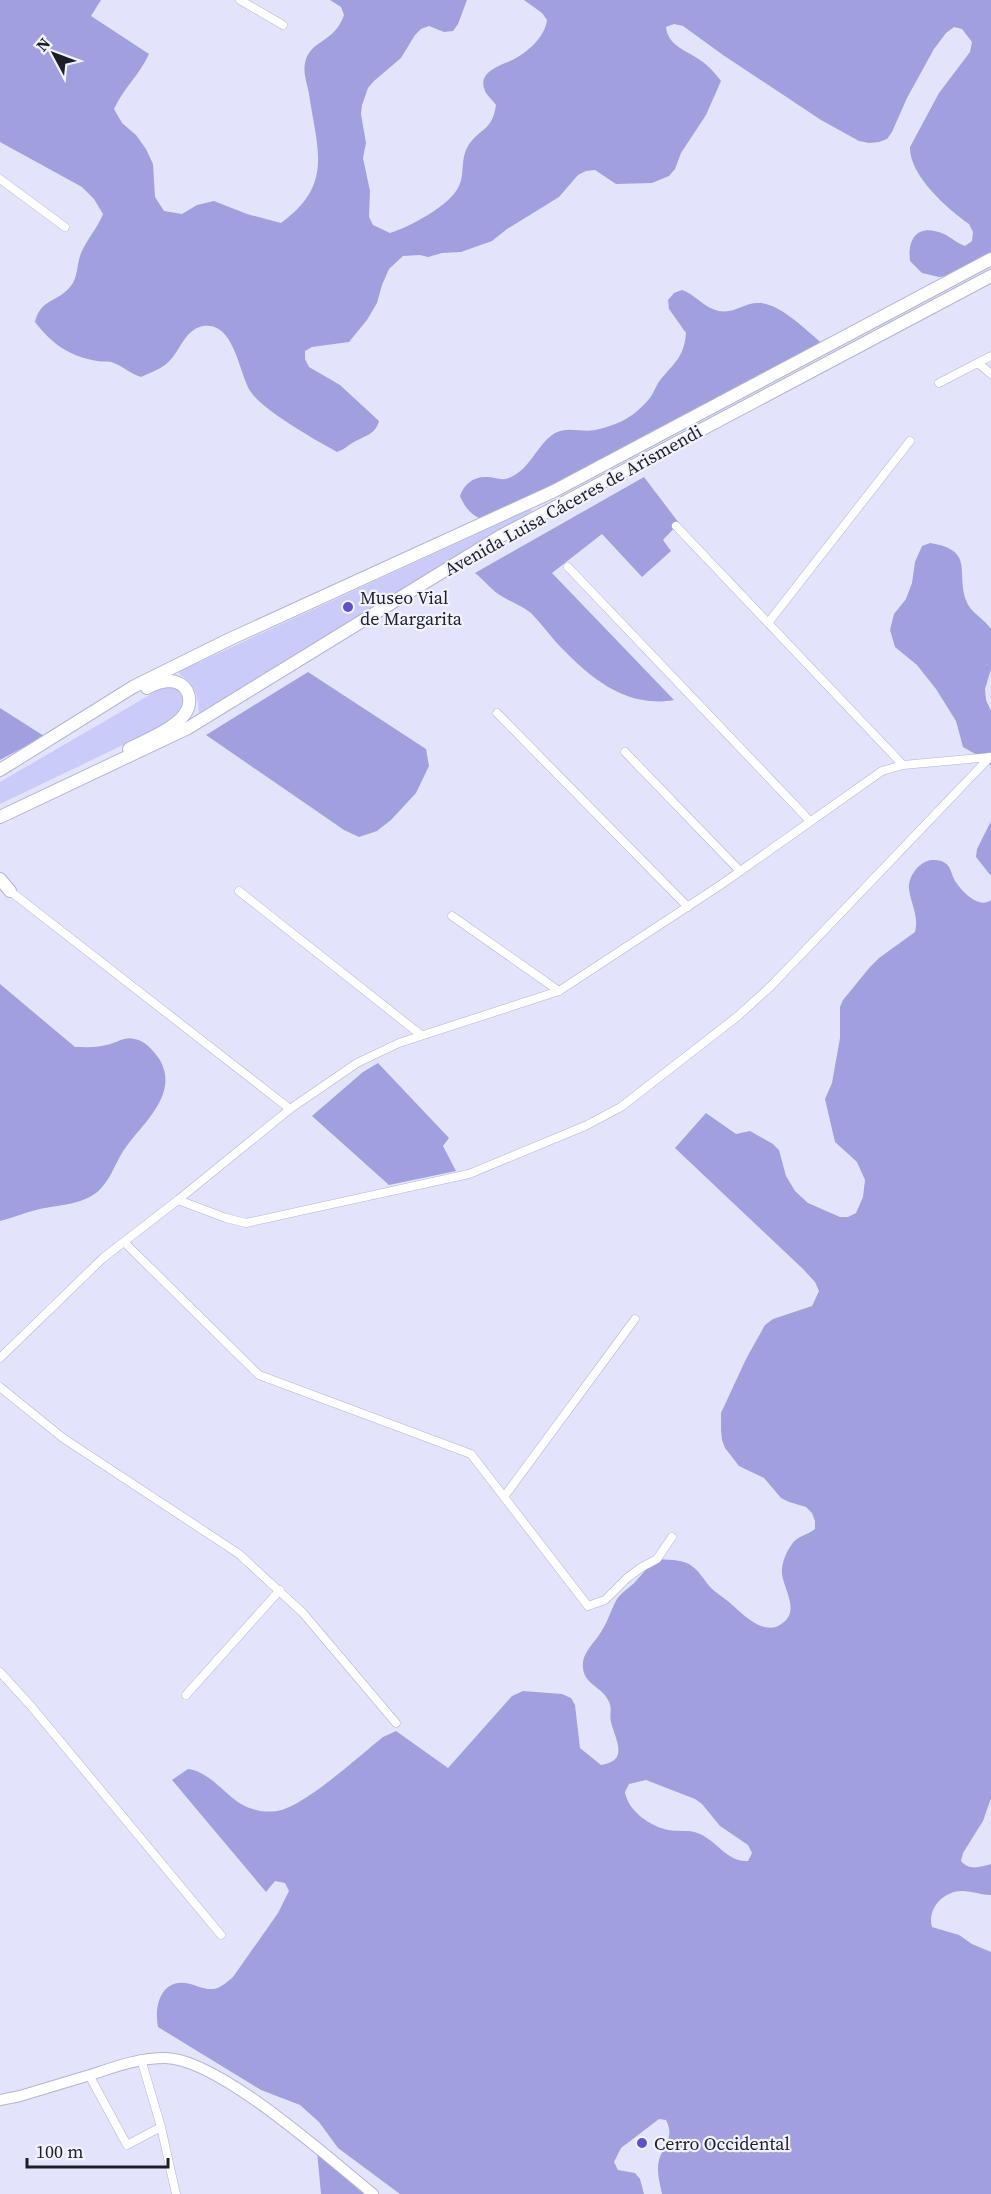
<svg xmlns="http://www.w3.org/2000/svg" width="991" height="2194" viewBox="0 0 991 2194" font-family="'Source Serif 4',serif">
  <rect width="100%" height="100%" fill="#e3e4fb"/>
  <g fill="#cacbf8">
    <path d="M531,509l2,3 -334,201c-1,-18 -4,-30 -20,-39l1,-3z"/>
    <path d="M165,686c15,2 17,8 20,22l-16,15 -169,81v-22z"/>
  </g>
  <g fill="#a0a0de" fill-rule="evenodd">
    <path d="M0,0h101l-10,16 58,38c-9,20 -26,35 -35,55l8,14 14,12 10,14 7,15 2,33 9,14 18,3 15,-9 17,-4 33,13 34,9c53,-38 36,-74 28,-129 -2,-11 -6,-20 -4,-31 5,-24 29,-19 39,-48l-3,-8 -11,-7h137l-9,24 -5,7 -9,1 -15,-6 -8,3 -6,6 -14,23 -27,23 -6,7 -6,17 -1,9 5,29 -3,15 7,33 -1,26 4,8 17,8c19,-6 60,-27 69,-47 6,-13 1,-27 9,-40 12,-19 24,-14 28,-41 -3,-5 -9,-9 -11,-14 -9,-21 19,-26 31,-33 14,-8 29,-22 31,-38l-5,-7 -18,-13h467v252l-43,24 -9,1 -17,-4 -12,-12c-3,-24 9,-38 34,-27 8,4 13,9 21,12l7,-5 1,-9 -4,-8c-22,-15 -60,-49 -59,-77l29,-54 31,-41 2,-10 -10,-13 -8,-2 -8,6 -12,16 -27,49 -15,34 -5,7 -8,3 -10,1 -10,-2 -38,-21 -98,-65 -40,-29 -9,-2 -8,3c2,19 20,23 34,33 9,6 15,13 21,21l-15,34 -25,38 -6,16 -6,7 -17,7 -36,1 -21,-14 -9,1 -8,4 -19,22 -52,32 -15,12 -31,11 -19,1 -14,4 -8,-2 -17,1 -14,13 -7,16 -5,18 -10,17 -18,22 -37,5 -7,4v8l4,8 31,18 39,36c-4,14 -13,14 -25,21 -6,3 -10,8 -17,10 -20,-11 -75,-42 -86,-60 -12,-17 -16,-71 -48,-66 -20,4 -23,28 -38,39 -7,5 -16,8 -24,12 -11,-3 -19,-12 -30,-15 -4,-1 -9,0 -14,-1 -28,-5 -45,-17 -62,-39 6,-24 22,-19 35,-35 9,-10 6,-24 12,-36 6,-13 16,-24 21,-37l-9,-15 -12,-12 -82,-45z"/>
    <path d="M682,290c12,4 20,15 31,19 19,8 28,-6 45,-6 21,-1 49,28 65,41l-337,176c-14,-3 -21,-12 -26,-24 4,-12 14,-20 27,-19 6,0 13,3 18,2 25,-6 31,-35 50,-46 13,-7 27,0 40,-3 23,-5 39,-13 54,-31 5,-6 7,-14 12,-20 14,-17 23,-22 25,-46l-17,-24 -1,-9 6,-7z"/>
    <path d="M644,477l35,46 -16,17 8,11 -29,26 -40,-43 -50,39 122,127c-50,9 -87,-25 -119,-59 -8,-9 -15,-19 -24,-28 -9,-7 -18,-10 -28,-16 -10,-5 -19,-17 -28,-24z"/>
    <path d="M930,543c45,7 26,29 36,57 4,13 18,18 25,29v40l-6,20 1,11 5,11v55l-5,-6 -23,-13 -7,-26 -20,-32 -19,-24 -22,-18 -5,-17 4,-16 12,-15 6,-16 3,-21 7,-16z"/>
    <path d="M308,672l118,77 3,17 -13,27 -25,27 -14,11 -18,6 -15,-7 -138,-95z"/>
    <path d="M0,708l44,28 -44,24z"/>
    <path d="M991,821v55l-15,-19 1,-8z"/>
    <path d="M931,860c6,0 10,0 14,3 6,4 6,10 9,16 6,11 25,31 37,21v898l-8,23 -20,32 -2,8c9,10 18,6 30,3v31c-10,0 -19,-4 -29,-4 -19,0 -35,18 -30,36l27,8 13,9 19,8v242h-329c-2,-10 -6,-23 -3,-34 5,-16 16,-22 7,-40l-7,-1 -38,29 -7,14 4,8 17,3 5,6 4,15h-244l-62,-46 -19,-26 -19,-17 -39,-15 -103,-63c-4,-19 2,-47 27,-44 9,1 19,7 28,6 8,-1 14,-7 20,-12l45,-64 11,-22 -4,-8 -10,-2 -9,11 -94,-112 16,-11c22,3 35,24 53,35 10,6 25,9 36,7 27,-4 82,-55 106,-74l13,-6 52,37 64,-72 11,-5 39,3 9,4 4,7 5,43 21,17c29,-4 14,-26 10,-43 -2,-8 2,-14 -3,-22 -6,-13 -24,-16 -25,-32 -2,-15 11,-24 18,-36 7,-10 10,-23 16,-33 5,-7 12,-11 17,-16 8,-8 14,-17 23,-24 10,1 22,0 32,5 10,6 14,15 22,24 5,5 12,9 18,14 14,12 36,37 55,20 15,-13 0,-32 -2,-48 -1,-10 4,-22 10,-30 5,-8 16,-9 23,-15v-8l-3,-8 -6,-6 -17,-5 -8,-4 -17,-20 -25,-12 -14,-18 -3,-8 -1,-10v-17l25,-54 19,-34 8,-6 39,-13 7,-15 -4,-9 -12,-13 -128,-121 31,-35 30,21 14,-3 23,13 6,6 7,26 9,15 13,12 32,14h8l8,-4 7,-16 2,-17 -8,-18 -22,-20 -10,-43 7,-16 8,-45v-31l3,-7 27,-33 9,-9 36,-26c4,-17 -4,-27 -6,-43 -1,-13 10,-27 22,-29zM646,1780l49,19 7,5 18,22 28,19 4,8 -4,8c-21,1 -30,-19 -48,-27 -10,-5 -22,-2 -32,-4 -18,-4 -40,-19 -43,-38l4,-8z"/>
    <path d="M0,984l75,63c10,0 21,1 31,-2 15,-3 19,-11 35,-4 8,4 14,12 19,19 19,34 -16,62 -34,87 -11,15 -15,34 -30,46 -16,12 -38,12 -56,16 -14,3 -27,9 -40,12z"/>
    <path d="M378,1063l71,75 -6,8 13,25 -67,14 -77,-69 51,-44z"/>
    <path d="M317,2151l47,43h-43z"/>
  </g>
  <g fill="none" stroke-linecap="round" stroke-linejoin="round">
    <g stroke="#b3b4cf" stroke-width="9">
      <g id="street">
        <path d="M240,0l43,25"/>
        <path d="M0,179l65,48"/>
        <path d="M978,363l13,11"/>
        <path d="M939,383l52,-27"/>
        <path d="M676,526l227,239"/>
        <path d="M568,567l242,254"/>
        <path d="M768,623l142,-182"/>
        <path d="M497,713l191,194"/>
        <path d="M625,752l115,119"/>
        <path d="M10,891l280,218"/>
        <path d="M239,891l182,144"/>
        <path d="M452,916l107,75"/>
        <path d="M178,1200l48,18 20,5 223,-49 116,-48 36,-19 117,-91 33,-30 219,-229"/>
        <path d="M124,1242l135,133 212,79 117,152 17,-6 22,-22 15,-11 15,-8 15,-22"/>
        <path d="M0,1358l103,-100 75,-58 112,-91 67,-46 42,-20 160,-52 163,-107 160,-113 21,-6 88,-8"/>
        <path d="M0,1387l63,51 176,116 64,59 93,110"/>
        <path d="M504,1497l131,-178"/>
        <path d="M0,1672l31,34 190,229"/>
        <path d="M186,1695l94,-105"/>
        <path d="M141,2059l20,68 15,67"/>
        <path d="M89,2075l38,70 34,-18"/>
      </g>
    </g>
    <g stroke="#b3b4cf" stroke-width="12">
      <path id="secondary" d="M0,2100l20,-4c23,-7 47,-14 70,-21 25,-8 48,-17 75,-17 53,0 165,101 208,136"/>
    </g>
    <g stroke="#b3b4cf" stroke-width="14">
      <g id="primary">
        <path d="M129,749c15,-8 45,-20 55,-34 11,-14 4,-33 -14,-34 -8,0 -16,3 -23,7"/>
        <path d="M0,770l133,-83 97,-48 324,-148 437,-232"/>
        <path d="M0,817l188,-89 311,-191 492,-261"/>
        <path d="M0,879l10,12"/>
      </g>
    </g>
    <use href="#street" stroke="#fff" stroke-width="8"/>
    <use href="#secondary" stroke="#fff" stroke-width="10"/>
    <use href="#primary" stroke="#fff" stroke-width="12"/>
  </g>
  <g fill="#6051ca" stroke="#f1f2fe" stroke-width="2">
    <circle cx="348" cy="607" r="6"/>
    <circle cx="642" cy="2143" r="6"/>
  </g>
  <g text-anchor="middle" dominant-baseline="central" stroke-width="4.5" stroke-linejoin="round" paint-order="stroke">
    <g font-size="18" fill="#1e1e28" stroke="#f1f2fe">
      <text transform="translate(573 500) rotate(-29)">Avenida Luisa Cáceres de Arismendi</text>
    </g>
    <g font-size="18" fill="#1e1e28" stroke="#f1f2fe" text-anchor="start">
      <text x="360" y="597">Museo Vial<tspan x="360" dy="21">de Margarita</tspan></text>
      <text x="654" y="2143">Cerro Occidental</text>
    </g>
  </g>
  <g transform="translate(54 54) rotate(311)" stroke="#f1f2fe" stroke-width="4.5" paint-order="stroke">
  <path d="M0-4.5L10 22L0 15L-10 22Z" fill="#1e1e28"/>
  <text y="-9" font-size="16" font-weight="bold" text-anchor="middle" fill="#1e1e28">N</text>
  </g>
  <path d="M27 2158v9h141v-9" fill="none" stroke="#1e1e28" stroke-width="3"/>
  <text x="36" y="2158" font-size="18" fill="#1e1e28" stroke="#f1f2fe" stroke-width="4.5" paint-order="stroke">100 m</text>
</svg>
